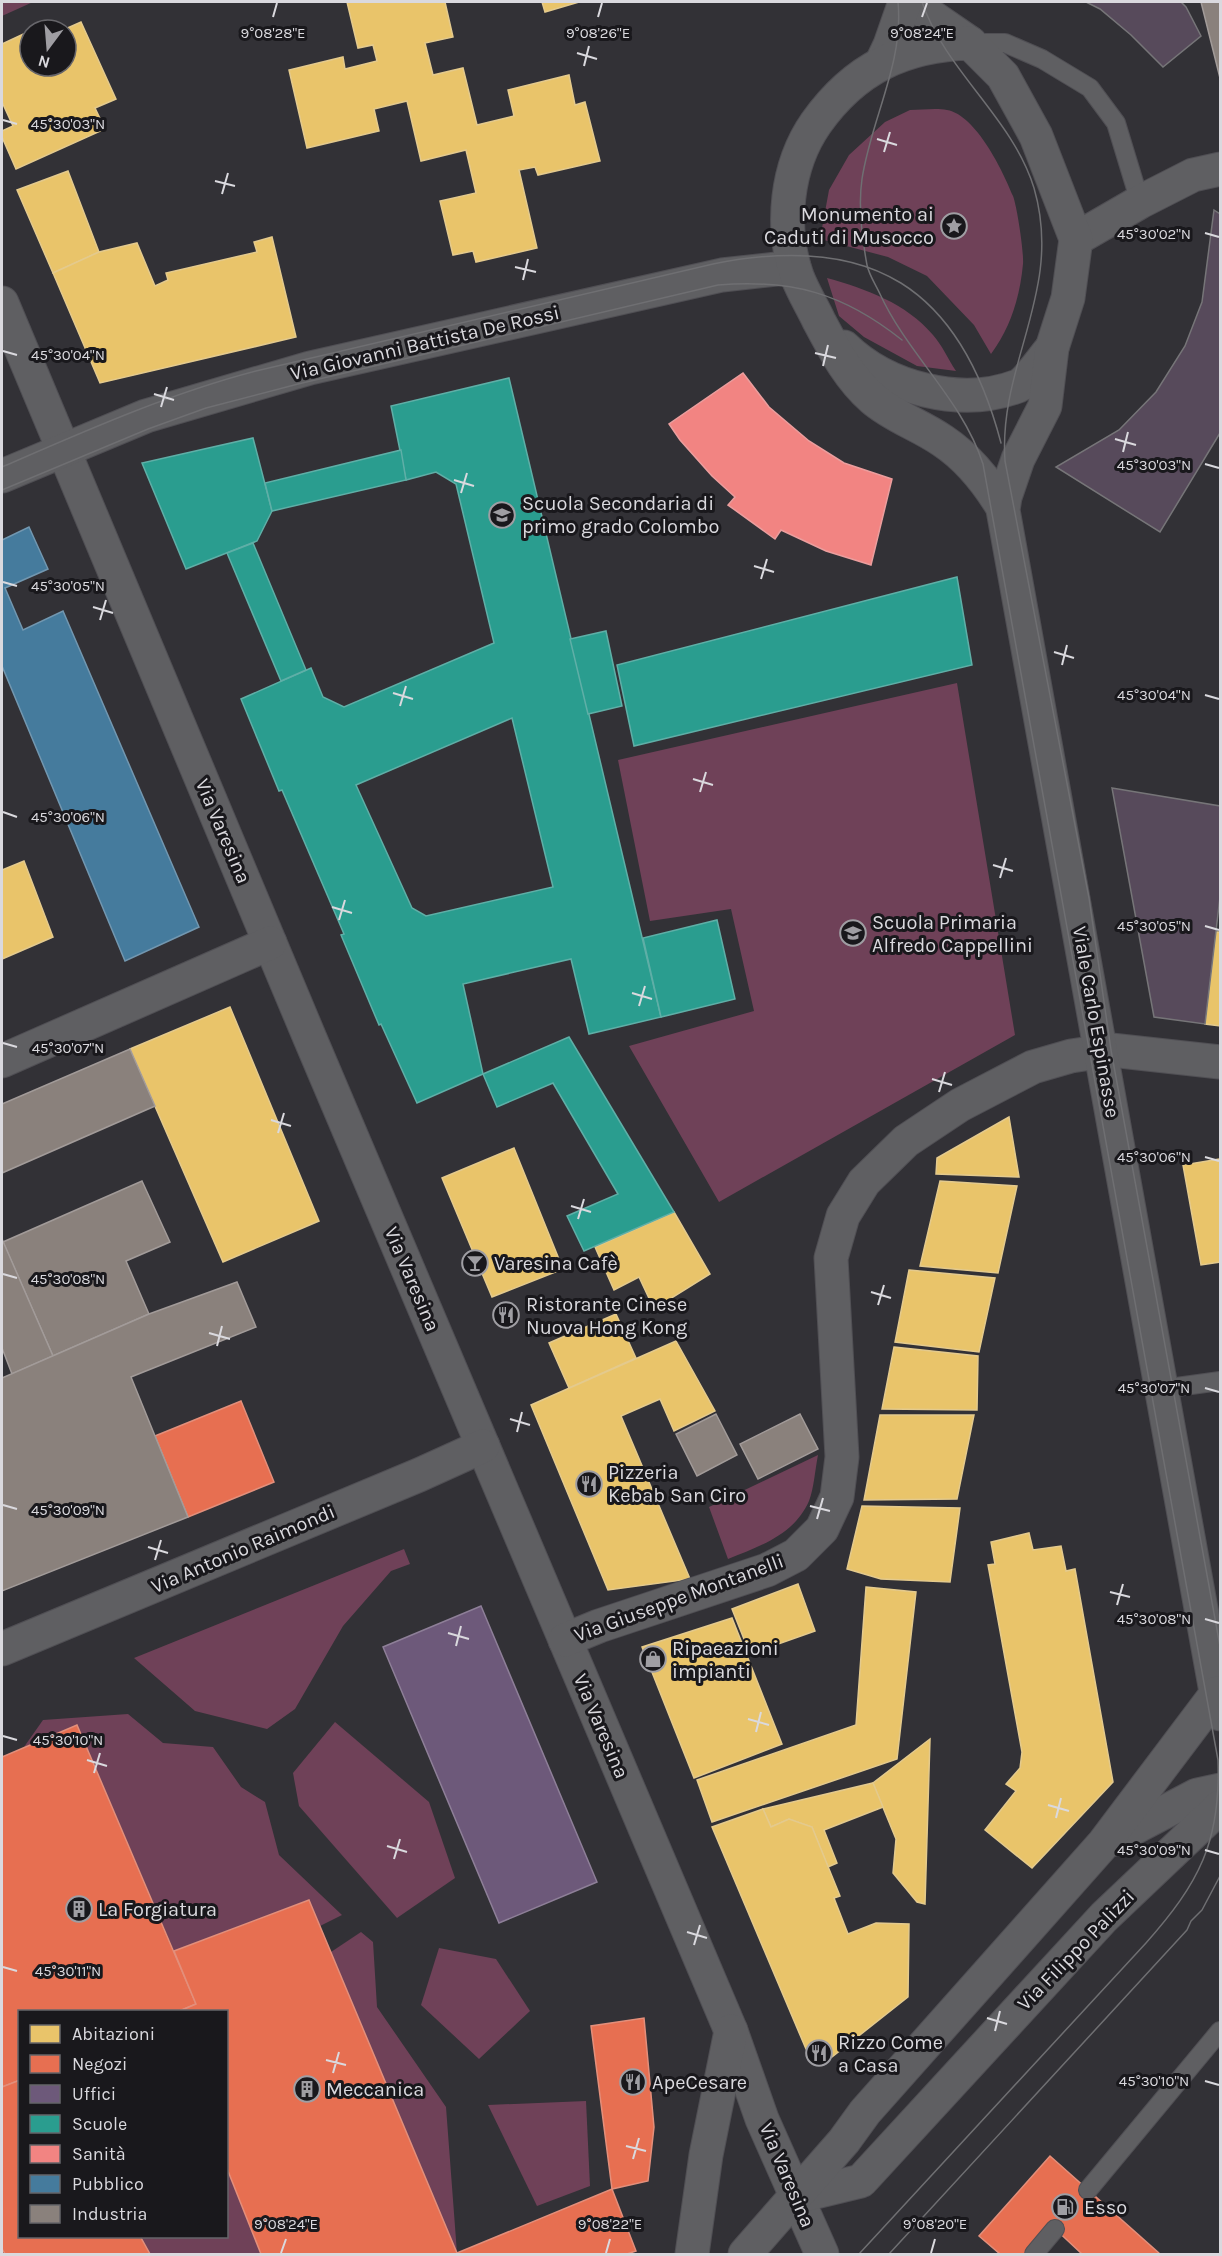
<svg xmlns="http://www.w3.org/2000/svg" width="1222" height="2256" viewBox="0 0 1222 2256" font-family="Karla,sans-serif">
  <rect width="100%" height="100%" fill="#323136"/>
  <g fill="#6f4158">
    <path d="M2,2h31l-31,14z"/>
    <path d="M910,110c12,0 26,-2 37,0 29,5 56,61 66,86 4,10 11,57 10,68 -3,32 -12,63 -32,90l-17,-29 -47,-49 -39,-19 -68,-18 9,-49 20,-35 36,-33z"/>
    <path d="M827,278c39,11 79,25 106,57 9,10 15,24 23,36l-39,-5 -53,-29 -25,-21z"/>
    <path d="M957,683l58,352 -296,167 -90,-156 125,-35 -23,-102 -81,12 -32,-161z"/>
    <path d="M818,1455c-3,15 -4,33 -9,46 -15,34 -49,45 -81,58l-19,-52z"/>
    <path d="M404,1549l6,15 -19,7 -48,55 -48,83 -28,20 -72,-18 -61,-53z"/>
    <path d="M128,1714l35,29 50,4 28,40 24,15 14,53 63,60 -22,11 -11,-26 -135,51 -97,-226 -53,22 19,-27z"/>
    <path d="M335,1722l94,80 26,76 -58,40 -98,-112 -6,-33z"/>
    <path d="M361,1932l12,10 4,65 69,100 11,146 -126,-301z"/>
    <path d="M439,1948l57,11 34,52 -51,48 -58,-54z"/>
    <path d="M586,2101l4,85 -53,20 -49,-101z"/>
    <path d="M227,2166l34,88h-111l-10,-17 86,-1z"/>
  </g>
  <g fill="#e9c46a" stroke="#e4ca8d" stroke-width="1.5">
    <path d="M347,2h98l8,35 -28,6 8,32 30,-7 14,57 37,-9 -6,-26 61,-15 6,30 10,-3 15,59 -62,14 -3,-8 -16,3 18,78 -61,14 -3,-11 -20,4 -13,-54 36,-8 -10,-43 -45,11 -14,-60 -33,8 5,22 -72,17 -18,-78 54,-13 2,12 32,-8 -4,-16 -15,3z"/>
    <path d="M542,2h37l-34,10z"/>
    <path d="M50,22l3,8h-21z"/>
    <path d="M81,22l35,77 -21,9 10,21 -89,40 -14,-32v-6l11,-5 -11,-24v-58l28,-13v35h36v-36h-3z"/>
    <path d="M68,171l31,81 -46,21 -36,-83z"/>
    <path d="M272,237l24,100 -196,46 -47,-110 46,-21 38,-9 18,43 13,-6 -2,-7 91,-21 -3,-10z"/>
    <path d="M24,861l29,76 -51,22v-89z"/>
    <path d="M1216,932h4v94l-15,-2z"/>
    <path d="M230,1007l89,214 -96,41 -93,-213z"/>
    <path d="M1009,1117l10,60 -83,-3 1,-16z"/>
    <path d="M514,1148l49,121 -71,28 -50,-119z"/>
    <path d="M1220,1159v103l-19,3 -18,-100z"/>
    <path d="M940,1181l77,5 -19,87 -78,-7z"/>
    <path d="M674,1212l36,62 -56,35 -15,-32 -25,13 -19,-43z"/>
    <path d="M909,1270l86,8 -16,74 -84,-10z"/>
    <path d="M616,1314l20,44 -67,30 -20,-45z"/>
    <path d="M676,1341l39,70 -41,20 -14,-32 -39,17 69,163 -82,11 -77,-185z"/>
    <path d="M894,1347l84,9 -1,54 -95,-1z"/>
    <path d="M880,1415h94l-17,84 -93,1z"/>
    <path d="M862,1506l98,2 -10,74 -69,-3 -34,-10z"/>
    <path d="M1029,1533l4,17 28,-4 5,25 9,-2 38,213 -81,86 -47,-38 31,-39 -10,-7 14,-16 2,-16 -34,-187 7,-1 -4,-22z"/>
    <path d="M798,1584l17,47 -65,23 -18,-45z"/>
    <path d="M866,1587l50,5 -19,167 -185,63 -15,-42 159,-55z"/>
    <path d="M732,1618l50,126 -88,34 -52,-131z"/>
    <path d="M930,1739l-5,165 -8,-2 -24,-29 3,-34 -23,-56z"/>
    <path d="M873,1783l10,24 -59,23 13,33 -9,4 -16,-40 -23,-8 -18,8 -8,-18z"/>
    <path d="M763,1809l8,18 18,-8 23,8 28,69 -6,2 14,36 28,-11 33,1 -1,73 -76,60 -26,-8 -94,-222z"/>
  </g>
  <g fill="#e76f51" stroke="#e38f7b" stroke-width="1.5">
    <path d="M241,1401l33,81 -86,35 -33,-81z"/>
    <path d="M77,1725l119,279 -19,8h-157v68l-18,7v-330z"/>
    <path d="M309,1900l148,353 155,-64 24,62 -9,3h-366l-35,-88v-154h-49l19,-8 -22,-53z"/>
    <path d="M644,2018l10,109 -6,54 -36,8 -21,-163z"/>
    <path d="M20,2080v156h120l10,18h-145l-3,-5v-162z"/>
    <path d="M1050,2156l110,98h-78l-31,-29 -24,29h-27l-21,-18z"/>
  </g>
  <path fill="#6d597a" stroke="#8e7f98" stroke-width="1.5" d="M481,1606l116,276 -98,41 -116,-276z"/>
  <g fill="#2a9d8f" stroke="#5fafa7" stroke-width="1.5" fill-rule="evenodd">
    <path d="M509,378l152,639 -72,17 -18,-75 -108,25 20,90 -66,29 -36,-79 -2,1 -38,-90 3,-1 -62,-144 -3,1 -38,-92 70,-31 12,29 21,10 150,-64 -38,-159 -20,-12 -30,8 -15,-74zM512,718l41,169 -127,29 -14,-8 -56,-123z"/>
    <path d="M253,438l19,73 -15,30 -71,28 -44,-106z"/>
    <path d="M401,450l5,30 -134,31 -7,-28z"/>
    <path d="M253,543l53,127 -25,11 -54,-128z"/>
    <path d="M957,577l15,88 -338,81 -17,-81z"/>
    <path d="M606,631l16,75 -34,8 -18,-75z"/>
    <path d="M717,920l18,79 -74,18 -18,-79z"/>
    <path d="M569,1037l105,175 -90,39 -17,-35 51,-22 -65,-111 -56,24 -14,-33z"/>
  </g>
  <path fill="#f28482" stroke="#eb9e9e" stroke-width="1.5" d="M743,373l26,34 40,34 35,22 48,16 -21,86 -45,-14 -45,-21 -6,9 -47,-34 7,-8 -23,-21 -32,-36 -11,-16z"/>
  <path fill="#457b9d" stroke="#7297b0" stroke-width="1.5" d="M29,527l19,42 -43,19 18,42 40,-19 136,316 -74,34 -123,-295v-126z"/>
  <g fill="#8a817c" stroke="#a29b99" stroke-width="1.5">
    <path d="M1201,2h19v76z"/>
    <path d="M130,1049l25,57 -153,67v-69z"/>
    <path d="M142,1181l28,61 -44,19 23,53 -96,42 -50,-114z"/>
    <path d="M2,1239l51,117 -41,18 -10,-26z"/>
    <path d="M237,1282l19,45 -125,50 57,140 -186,74v-213l147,-64z"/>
    <path d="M716,1414l21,41 -40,21 -21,-42z"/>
    <path d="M800,1414l18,35 -60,30 -18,-35z"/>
  </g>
  <g fill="#574a5b" stroke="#767578" stroke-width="1.5">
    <path d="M1086,2h95l5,5 15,29 -38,31 -32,-32 -31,-26z"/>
    <path d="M1214,210l6,4v219l-60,99 -104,-65 63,-37 37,-38 29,-46 17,-44z"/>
    <path d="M1112,788l108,18v91l-15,127 -51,-7z"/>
  </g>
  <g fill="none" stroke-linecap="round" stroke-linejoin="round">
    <g stroke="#504f54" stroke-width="20">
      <g id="service">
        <path d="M970,43h35l37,16 48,29 26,35 24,79"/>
        <path d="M1162,1389l58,-8"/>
        <path d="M1088,2190l132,-159"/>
        <path d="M1034,2254l21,-25"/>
      </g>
    </g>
    <g stroke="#504f54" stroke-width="35">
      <g id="minor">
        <path d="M1076,239l64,-37 53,-27 27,-6"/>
        <path d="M2,303l307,733 422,995 31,88 60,135"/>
        <path d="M2,476l144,-60 164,-48 412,-93 72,-8"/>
        <path d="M2,1061l268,-118"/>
        <path d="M565,1640l34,-14 168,-56 29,-15 26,-26 15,-32 5,-40 -11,-199 12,-42 21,-34 42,-41 54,-36 73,-38 38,-11 40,-6 109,12"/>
        <path d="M2,1649l417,-174 64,-29"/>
        <path d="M692,2254l14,-99 25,-124"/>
      </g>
    </g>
    <g stroke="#504f54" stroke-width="35">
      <g id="tertiary">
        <path d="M917,2l8,10 45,31"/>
        <path d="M881,64l9,-19 15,-43"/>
        <path d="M844,347c42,41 117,61 174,39 9,-4 26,-29 34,-38"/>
        <path d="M1003,508c-15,-25 -36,-51 -60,-67 -23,-16 -49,-24 -70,-42 -25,-22 -39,-50 -54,-78 -7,-15 -16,-29 -22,-45 -17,-49 -11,-110 19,-153 39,-55 88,-78 154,-80l33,33 33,60 40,103 -8,59 -16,50 -7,58 -27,53 -13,38 -2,13 217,1204"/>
        <path d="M1111,1840l86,-45 23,-5"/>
        <path d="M795,2197l66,-16 243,-264 116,-110"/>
        <path d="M745,2254l99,-113 21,-29 239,-269 113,-150"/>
      </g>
    </g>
    <use href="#service" stroke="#5f5f62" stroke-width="18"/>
    <use href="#minor" stroke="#5f5f62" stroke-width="33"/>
    <use href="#tertiary" stroke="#5f5f62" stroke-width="33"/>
    <g stroke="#6f6f72" stroke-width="1.5">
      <path d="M922,2c24,70 90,115 112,186 30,103 -36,175 -29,273l84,437 22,152 109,596"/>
      <path d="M2,467c83,-36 166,-73 254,-96l457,-107c158,-32 247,23 288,179"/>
      <path d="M2,490l146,-61 58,-21 92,-24 420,-99c74,-6 125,8 184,55"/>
      <path d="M859,2254l287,-311c53,-60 75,-101 72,-183l-235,-1296c-21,-65 -75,-109 -103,-170 -4,-9 -11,-19 -13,-29 -5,-27 -9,-59 -5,-86 9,-60 42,-116 36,-177"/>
      <path d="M889,2254l298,-324 4,-9 11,-11 18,-34"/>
    </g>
  </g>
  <path fill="none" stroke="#dad9de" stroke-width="2" d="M273,17l4,-14M598,17l4,-14M922,17l5,-14M577,53l20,6M584,66l5,-20M3,120l14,4M877,139l20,6M884,152l6,-20M215,181l20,5M222,194l6,-21M1205,233l14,4M515,267l21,5M523,280l5,-21M3,351l14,4M815,353l21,5M823,366l5,-21M154,394l20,6M161,407l6,-20M1115,439l21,6M1123,452l5,-20M1205,464l14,4M454,480l20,6M461,493l6,-20M754,566l20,6M761,579l6,-20M3,582l14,4M93,607l20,6M100,620l6,-20M1054,652l20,6M1062,665l5,-20M393,693l20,6M1205,695l14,4M400,706l6,-20M693,779l20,6M700,792l6,-20M3,812l14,5M993,865l20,6M1000,878l6,-20M332,907l20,6M339,920l6,-20M1205,926l14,4M632,993l20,6M639,1006l6,-20M3,1043l14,4M932,1079l20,6M939,1092l6,-20M271,1120l20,6M278,1133l6,-20M1205,1157l14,4M571,1206l20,6M578,1219l6,-20M3,1274l14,4M871,1292l20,6M878,1305l6,-20M209,1333l21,6M217,1346l5,-20M1205,1388l14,4M510,1419l20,6M517,1432l5,-20M3,1505l14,4M810,1506l20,5M817,1519l6,-21M148,1547l20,6M155,1560l6,-20M1110,1592l20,5M1117,1605l6,-21M1205,1619l14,4M448,1633l21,6M456,1646l5,-20M748,1719l21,6M756,1732l5,-20M3,1736l14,4M87,1760l20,6M94,1773l6,-20M1048,1805l21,6M1056,1818l5,-20M387,1846l20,6M1205,1850l14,4M394,1859l6,-20M687,1932l20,6M694,1945l6,-20M3,1967l14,4M987,2018l20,6M995,2031l5,-20M326,2060l20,5M333,2073l6,-21M1205,2081l14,4M626,2146l20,5M633,2159l6,-21M281,2253l5,-14M606,2253l4,-14M931,2253l4,-14"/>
  <defs>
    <g id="sight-ring" transform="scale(1.35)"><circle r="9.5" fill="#19181c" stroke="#9f9ea3" stroke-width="1.5"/><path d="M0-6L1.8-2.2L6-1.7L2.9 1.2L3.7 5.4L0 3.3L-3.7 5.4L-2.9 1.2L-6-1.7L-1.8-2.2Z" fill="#9f9ea3"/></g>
    <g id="school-ring" transform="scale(1.35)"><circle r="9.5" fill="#19181c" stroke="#9f9ea3" stroke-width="1.5"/><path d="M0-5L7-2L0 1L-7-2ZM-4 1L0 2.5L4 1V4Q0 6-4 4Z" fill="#9f9ea3"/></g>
    <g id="bar-ring" transform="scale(1.35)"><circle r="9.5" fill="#19181c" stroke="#9f9ea3" stroke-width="1.5"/><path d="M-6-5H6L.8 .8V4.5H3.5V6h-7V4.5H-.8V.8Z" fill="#9f9ea3"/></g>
    <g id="restaurant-ring" transform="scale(1.35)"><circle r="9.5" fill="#19181c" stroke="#9f9ea3" stroke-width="1.5"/><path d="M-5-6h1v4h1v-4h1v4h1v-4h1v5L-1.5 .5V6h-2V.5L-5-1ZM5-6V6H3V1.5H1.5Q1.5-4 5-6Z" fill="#9f9ea3"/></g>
    <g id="shop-ring" transform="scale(1.35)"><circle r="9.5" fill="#19181c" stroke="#9f9ea3" stroke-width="1.5"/><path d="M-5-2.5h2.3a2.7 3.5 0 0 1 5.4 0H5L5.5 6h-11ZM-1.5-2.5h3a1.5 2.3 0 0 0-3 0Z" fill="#9f9ea3"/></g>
    <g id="building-ring" transform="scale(1.35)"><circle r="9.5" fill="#19181c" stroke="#9f9ea3" stroke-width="1.5"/><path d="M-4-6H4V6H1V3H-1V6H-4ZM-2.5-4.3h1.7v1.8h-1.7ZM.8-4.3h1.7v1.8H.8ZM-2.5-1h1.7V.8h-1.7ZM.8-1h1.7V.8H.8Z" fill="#9f9ea3"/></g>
    <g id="fuel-ring" transform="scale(1.35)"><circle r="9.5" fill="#19181c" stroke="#9f9ea3" stroke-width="1.5"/><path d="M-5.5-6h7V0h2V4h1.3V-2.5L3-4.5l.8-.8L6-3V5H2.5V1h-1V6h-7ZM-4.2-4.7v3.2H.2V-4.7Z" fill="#9f9ea3"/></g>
  </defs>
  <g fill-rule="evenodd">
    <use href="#sight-ring" x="954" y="226"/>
    <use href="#school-ring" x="502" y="515"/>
    <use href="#school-ring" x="853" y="933"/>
    <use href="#bar-ring" x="475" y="1263"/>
    <use href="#restaurant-ring" x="506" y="1315"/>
    <use href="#restaurant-ring" x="589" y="1484"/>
    <use href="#shop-ring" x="653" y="1659"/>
    <use href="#building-ring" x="79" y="1909"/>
    <use href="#restaurant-ring" x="819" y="2053"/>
    <use href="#restaurant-ring" x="633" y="2082"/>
    <use href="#building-ring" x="307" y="2089"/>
    <use href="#fuel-ring" x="1065" y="2207"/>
  </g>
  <g text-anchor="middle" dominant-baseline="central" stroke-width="6" stroke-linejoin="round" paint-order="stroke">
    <g font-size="20" fill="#dad9de" stroke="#19181c" text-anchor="start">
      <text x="934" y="214" text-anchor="end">Monumento ai<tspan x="934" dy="23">Caduti di Musocco</tspan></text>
      <text x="522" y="503">Scuola Secondaria di<tspan x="522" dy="23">primo grado Colombo</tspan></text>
      <text x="872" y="922">Scuola Primaria<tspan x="872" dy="23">Alfredo Cappellini</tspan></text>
      <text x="494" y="1263">Varesina Cafè</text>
      <text x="526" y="1304">Ristorante Cinese<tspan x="526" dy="23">Nuova Hong Kong</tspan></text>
      <text x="608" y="1472">Pizzeria<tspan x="608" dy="23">Kebab San Ciro</tspan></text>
      <text x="672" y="1648">Ripaeazioni<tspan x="672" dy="23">impianti</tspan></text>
      <text x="98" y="1909">La Forgiatura</text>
      <text x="838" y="2042">Rizzo Come<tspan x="838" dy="23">a Casa</tspan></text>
      <text x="652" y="2082">ApeCesare</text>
      <text x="326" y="2089">Meccanica</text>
      <text x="1084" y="2207">Esso</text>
    </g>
    <g font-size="20" fill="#dad9de" stroke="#19181c">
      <text transform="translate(425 343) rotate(-13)">Via Giovanni Battista De Rossi</text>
      <text transform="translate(223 831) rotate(67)">Via Varesina</text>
      <text transform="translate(1096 1022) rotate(80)">Viale Carlo Espinasse</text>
      <text transform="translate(412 1279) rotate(67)">Via Varesina</text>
      <text transform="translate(243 1549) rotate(-23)">Via Antonio Raimondi</text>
      <text transform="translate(679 1598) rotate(-20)">Via Giuseppe Montanelli</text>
      <text transform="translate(601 1726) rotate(67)">Via Varesina</text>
      <text transform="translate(1076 1950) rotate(-46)">Via Filippo Palizzi</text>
      <text transform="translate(787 2175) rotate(67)">Via Varesina</text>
    </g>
  </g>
  <g font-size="15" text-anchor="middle" fill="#dad9de" stroke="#19181c" stroke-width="6" stroke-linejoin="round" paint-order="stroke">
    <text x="273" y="38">9°08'28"E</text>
    <text x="598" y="38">9°08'26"E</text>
    <text x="922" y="38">9°08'24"E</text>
    <text x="68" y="129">45°30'03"N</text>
    <text x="1154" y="239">45°30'02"N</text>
    <text x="68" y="360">45°30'04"N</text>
    <text x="1154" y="470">45°30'03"N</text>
    <text x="68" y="591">45°30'05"N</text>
    <text x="1154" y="700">45°30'04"N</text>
    <text x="68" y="822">45°30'06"N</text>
    <text x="1154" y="931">45°30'05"N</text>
    <text x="68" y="1053">45°30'07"N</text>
    <text x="1154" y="1162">45°30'06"N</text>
    <text x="68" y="1284">45°30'08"N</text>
    <text x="1154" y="1393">45°30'07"N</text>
    <text x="68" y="1515">45°30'09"N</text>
    <text x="1154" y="1624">45°30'08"N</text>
    <text x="68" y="1745">45°30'10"N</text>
    <text x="1154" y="1855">45°30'09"N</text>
    <text x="68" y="1976">45°30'11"N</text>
    <text x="1154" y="2086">45°30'10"N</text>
    <text x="286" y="2229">9°08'24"E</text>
    <text x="610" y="2229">9°08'22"E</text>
    <text x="935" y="2229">9°08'20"E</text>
  </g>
  <rect width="1222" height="2256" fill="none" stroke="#dad9de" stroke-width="6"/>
  <rect x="18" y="2010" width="210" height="228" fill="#19181c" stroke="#66656a" stroke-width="1.5"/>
  <rect x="30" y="2025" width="30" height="18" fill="#e9c46a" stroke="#66656a" stroke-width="1.5"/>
  <text x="72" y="2040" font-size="18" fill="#dad9de">Abitazioni</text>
  <rect x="30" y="2055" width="30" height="18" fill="#e76f51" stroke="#66656a" stroke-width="1.5"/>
  <text x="72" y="2070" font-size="18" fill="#dad9de">Negozi</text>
  <rect x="30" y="2085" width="30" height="18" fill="#6d597a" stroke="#66656a" stroke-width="1.5"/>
  <text x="72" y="2100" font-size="18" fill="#dad9de">Uffici</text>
  <rect x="30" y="2115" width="30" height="18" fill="#2a9d8f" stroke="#66656a" stroke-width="1.5"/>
  <text x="72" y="2130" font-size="18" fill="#dad9de">Scuole</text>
  <rect x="30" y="2145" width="30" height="18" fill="#f28482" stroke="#66656a" stroke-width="1.5"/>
  <text x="72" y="2160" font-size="18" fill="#dad9de">Sanità</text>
  <rect x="30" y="2175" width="30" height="18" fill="#457b9d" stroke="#66656a" stroke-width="1.5"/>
  <text x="72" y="2190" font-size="18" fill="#dad9de">Pubblico</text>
  <rect x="30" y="2205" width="30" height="18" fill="#8a817c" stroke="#66656a" stroke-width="1.5"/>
  <text x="72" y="2220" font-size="18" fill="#dad9de">Industria</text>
  <g transform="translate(48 48) rotate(196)"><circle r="28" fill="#19181c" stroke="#66656a" stroke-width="1.5"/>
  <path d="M0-4.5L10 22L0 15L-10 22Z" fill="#9f9ea3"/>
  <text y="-9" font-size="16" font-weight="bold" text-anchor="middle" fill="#dad9de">N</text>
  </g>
</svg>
